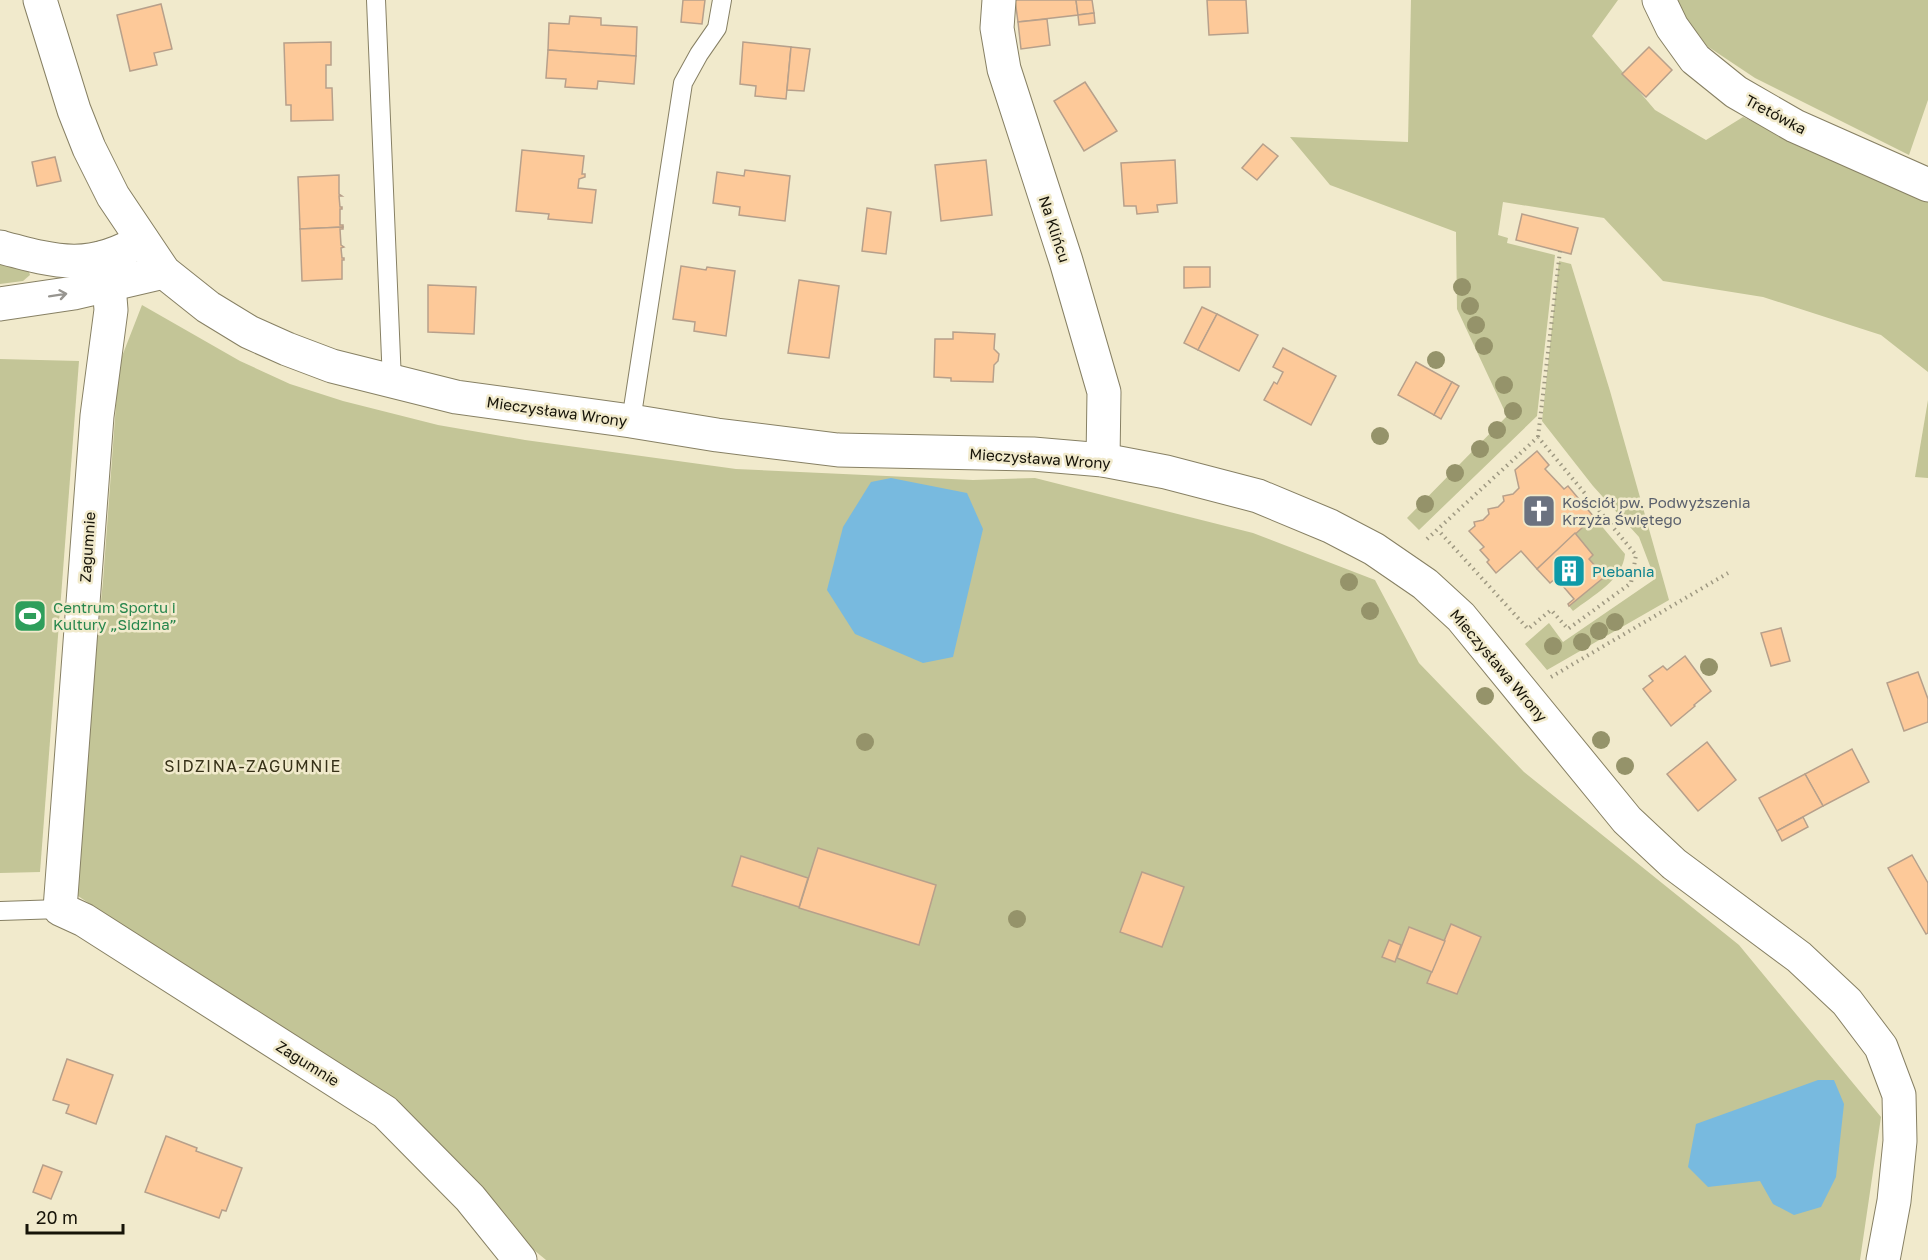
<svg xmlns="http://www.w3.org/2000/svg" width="1928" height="1260" viewBox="0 0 1928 1260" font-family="'Golos Text',sans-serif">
  <rect width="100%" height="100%" fill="#f1eacc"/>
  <g fill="#c3c597">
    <path d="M1411,0h207l-26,36 63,74 51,30 37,-23 185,82v173l-47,-37 -118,-38 -100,-16 -59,-63 -101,-16 -5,33 10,3 -1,5 48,12 -18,161 -118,114 -12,-12 100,-102 -50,-107 -1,-77 -126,-47 -40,-48 118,5z"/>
    <path d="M1677,0h251v100l-19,55 -154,-77 -48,-32 -25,-33z"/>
    <path d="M1559,261l12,3 39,127 59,209 -122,70 -22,-26 24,-21 14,19 92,-63 -16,-42 -46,-51 -51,-65z"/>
    <path d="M0,262l25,7 4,3 1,3 -7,6 -23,3z"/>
    <path d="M142,305l98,56 50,23 53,17 95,24 87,15 211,29 237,11 62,-2 218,55 122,47 44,83 105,109 215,173 142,172 -21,143h-1314l-322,-267 -152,-101 31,-311 16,-217z"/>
    <path d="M0,359l79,2 -39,511 -40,1z"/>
    <path d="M1928,400v78l-13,-1z"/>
    <path d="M1594,517l31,37c-2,26 -33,42 -52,57l-4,-5 39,-32 -2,-1 -3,2 -14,-16 4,-4 -18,-22z"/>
  </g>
  <g fill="#78badf">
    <path d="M891,478l76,15 16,36 -30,128 -30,6 -68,-29 -28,-44 16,-63 28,-45z"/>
    <path d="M1818,1080h16l10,24 -8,73 -15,30 -27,8 -21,-11 -13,-23 -52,6 -20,-20 8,-43z"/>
  </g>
  <g fill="#fdc999" stroke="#b7a08b" stroke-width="1.5">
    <path d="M683,0h22l-3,24 -21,-2z"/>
    <path d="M1015,0h61l2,15 -60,7z"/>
    <path d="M1076,0h16l2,13 -16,2z"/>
    <path d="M1207,0h39l2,33 -39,2z"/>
    <path d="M161,4l11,45 -18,4 3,12 -27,6 -13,-56z"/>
    <path d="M1094,13l1,10 -16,2 -1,-10z"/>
    <path d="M570,16l31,2v7l36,2 -1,29 -88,-6 1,-27 20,1z"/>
    <path d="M1047,19l3,26 -29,4 -3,-27z"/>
    <path d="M331,42v23h-5v23h6l1,32 -42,1v-16h-5l-2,-62z"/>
    <path d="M743,42l48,5 -5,52 -31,-3 1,-10 -16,-2z"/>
    <path d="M791,47l19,2 -6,42 -17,-1z"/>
    <path d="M1649,47l23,23 -26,27 -24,-23z"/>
    <path d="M548,50l88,6 -2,28 -36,-3 -1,8 -32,-2 1,-8 -20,-1z"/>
    <path d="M1085,82l32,49 -33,20 -30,-50z"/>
    <path d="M1263,144l15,12 -21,24 -15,-12z"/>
    <path d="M522,150l62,6 -2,18h3v3l-6,2 -1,9 18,2 -4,33 -44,-4 1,-5 -33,-3z"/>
    <path d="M55,157l6,24 -24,5 -5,-24z"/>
    <path d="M986,160l6,55 -51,6 -6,-56z"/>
    <path d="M1175,160l2,43 -20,2 1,7 -21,2 -1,-8h-12l-3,-43z"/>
    <path d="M745,170l45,6 -5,45 -46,-6 1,-8 -27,-4 4,-31 27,4z"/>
    <path d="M339,175v19l3,2h-3l1,11h2v2h-2v16h3v2l-43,2 -2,-52z"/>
    <path d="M867,208l24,4 -5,42 -24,-3z"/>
    <path d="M1522,214l56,14 -7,26 -55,-14z"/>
    <path d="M343,227v2h-3l1,16 3,2 -3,1 1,10h2v2h-2v19l-40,2 -2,-52z"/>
    <path d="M681,266l25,4 1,-3 28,4 -9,65 -32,-5 1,-9 -22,-3z"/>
    <path d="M1184,267h26v20l-26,1z"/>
    <path d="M799,280l40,6 -10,72 -41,-5z"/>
    <path d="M428,285l48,2 -2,47 -46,-2z"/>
    <path d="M1202,307l15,7 -19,36 -14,-7z"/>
    <path d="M1217,314l41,21 -19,36 -41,-21z"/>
    <path d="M953,332l42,2 -1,15 5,5 -1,7 -4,4 -1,17 -42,-1v-3l-17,-1 1,-38h18z"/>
    <path d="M1283,348l53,28 -25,49 -47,-25 10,-18 3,2 6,-12 -10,-5z"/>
    <path d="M1416,362l36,20 -18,33 -36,-20z"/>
    <path d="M1452,382l7,4 -18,33 -7,-4z"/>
    <path d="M1537,451l12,14 -4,4 19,20 4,-3 26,31 -57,52 -16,-18 -25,22 -9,-11 2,-2 -9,-10 4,-3 -15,-16 6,-5 -1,-4 9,-2 6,-6 -1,-5 10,-2 6,-6 -1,-5 10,-2 6,-6 -4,-18z"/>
    <path d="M1575,533l18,22 -4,4 14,16 3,-2 2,1 -39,32 -1,-2 6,-5 -18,-21 -6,5 -13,-14z"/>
    <path d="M1781,628l9,33 -19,5 -10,-33z"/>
    <path d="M1685,656l26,35 -17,14 1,1 -24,20 -28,-37 10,-8 -4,-5 14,-10 4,4z"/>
    <path d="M1918,672l10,27v23l-24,9 -17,-48z"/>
    <path d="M1707,742l29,38 -38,31 -31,-37z"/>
    <path d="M1852,749l17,33 -46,24 -18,-32z"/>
    <path d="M1805,774l18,32 -46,25 -18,-33z"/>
    <path d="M1803,817l5,10 -26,14 -5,-10z"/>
    <path d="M818,848l118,37 -17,60 -120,-37z"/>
    <path d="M1912,855l16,28v50l-2,1 -38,-66z"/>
    <path d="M741,856l67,22 -9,29 -67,-21z"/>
    <path d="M1142,872l42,15 -22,60 -42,-15z"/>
    <path d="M1451,924l30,13 -24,57 -30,-11z"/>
    <path d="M1409,927l36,14 -13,31 -35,-14z"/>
    <path d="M1389,940l12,5 -6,17 -13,-5z"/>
    <path d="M67,1059l46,16 -17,49 -30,-11 3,-8 -16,-5z"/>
    <path d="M166,1136l31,12 -1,3 46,17 -16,43 -4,-1 -3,8 -74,-26z"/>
    <path d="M43,1165l19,7 -11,27 -18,-7z"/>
  </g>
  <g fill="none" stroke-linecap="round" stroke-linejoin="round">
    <g stroke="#878064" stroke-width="20">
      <g id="service">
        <path d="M376,0l16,382"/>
        <path d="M631,421l52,-338 16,-29 18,-26 5,-28"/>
        <path d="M0,911l60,-2"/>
      </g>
    </g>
    <g stroke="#878064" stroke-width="35">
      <g id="minor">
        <path d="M999,0l-2,28 7,41 62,192 38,131 -1,68"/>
        <path d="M1659,0l13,27 23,32 41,33 59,34 133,59"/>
        <path d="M0,247c56,15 90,25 142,-7"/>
        <path d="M101,258l8,27 2,25 -14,106 -37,493 24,11 301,192 85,86 50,62"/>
        <path d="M0,304l74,-11 90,-21"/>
      </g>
    </g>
    <g stroke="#878064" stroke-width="35">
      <path id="tertiary" d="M40,0l34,110 15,38 24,48 51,76 44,35 41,25 38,17 45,17 124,31 175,24 86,14 121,15 195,4 70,6 63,12 92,24 72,30 44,23 51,35 36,33 166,203 47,44 125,93 48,45 34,45 18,48 1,46 -6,60 -11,59"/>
    </g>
    <g stroke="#9f9982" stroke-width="4" stroke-dasharray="1.5 4.5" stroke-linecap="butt">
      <path d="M1538,437l22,-186"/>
      <path d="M1427,539l111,-102 98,118 -5,28 -63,46 -17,-19 -23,19 -90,-99"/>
      <path d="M1551,677l177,-104"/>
    </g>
    <use href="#service" stroke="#fff" stroke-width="18"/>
    <use href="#minor" stroke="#fff" stroke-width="33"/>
    <use href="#tertiary" stroke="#fff" stroke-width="33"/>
  </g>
  <g fill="#95936a">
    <circle cx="1462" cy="287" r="9"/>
    <circle cx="1470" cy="306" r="9"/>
    <circle cx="1476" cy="325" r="9"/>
    <circle cx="1484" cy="346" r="9"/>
    <circle cx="1436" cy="360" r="9"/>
    <circle cx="1504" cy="385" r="9"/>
    <circle cx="1513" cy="411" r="9"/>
    <circle cx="1497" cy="430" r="9"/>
    <circle cx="1380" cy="436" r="9"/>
    <circle cx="1480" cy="449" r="9"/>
    <circle cx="1455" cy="473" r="9"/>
    <circle cx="1425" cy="504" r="9"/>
    <circle cx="1349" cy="582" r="9"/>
    <circle cx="1370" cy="611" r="9"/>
    <circle cx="1615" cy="622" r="9"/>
    <circle cx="1599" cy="631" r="9"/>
    <circle cx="1582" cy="642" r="9"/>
    <circle cx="1553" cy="646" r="9"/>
    <circle cx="1709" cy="667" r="9"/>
    <circle cx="1485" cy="696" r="9"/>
    <circle cx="1601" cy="740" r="9"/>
    <circle cx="865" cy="742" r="9"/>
    <circle cx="1625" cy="766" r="9"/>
    <circle cx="1017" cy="919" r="9"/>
  </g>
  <defs><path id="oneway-shaft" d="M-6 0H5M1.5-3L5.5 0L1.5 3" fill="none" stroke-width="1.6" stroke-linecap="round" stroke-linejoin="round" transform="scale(1.5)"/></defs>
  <use stroke="#979590" href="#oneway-shaft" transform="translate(58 295) rotate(-9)"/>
  <defs>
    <g id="church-square" transform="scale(1.725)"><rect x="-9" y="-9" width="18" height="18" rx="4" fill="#6b7280" stroke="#f1eacc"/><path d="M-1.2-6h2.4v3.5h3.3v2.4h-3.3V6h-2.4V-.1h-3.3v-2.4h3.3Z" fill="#fff"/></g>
    <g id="building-square" transform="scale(1.725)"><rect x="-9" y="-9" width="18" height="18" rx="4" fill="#0f9aa8" stroke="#f1eacc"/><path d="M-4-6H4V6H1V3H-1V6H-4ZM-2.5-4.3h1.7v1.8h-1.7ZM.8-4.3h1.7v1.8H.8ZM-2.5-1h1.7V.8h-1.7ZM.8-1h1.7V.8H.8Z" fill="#fff"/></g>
    <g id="stadium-square" transform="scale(1.725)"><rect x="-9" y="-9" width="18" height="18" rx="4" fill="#2e9e5b" stroke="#f1eacc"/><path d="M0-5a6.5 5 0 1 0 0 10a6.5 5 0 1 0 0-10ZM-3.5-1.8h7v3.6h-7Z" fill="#fff"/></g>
  </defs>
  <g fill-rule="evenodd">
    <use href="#church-square" x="1539" y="511"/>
    <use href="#building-square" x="1569" y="571"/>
    <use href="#stadium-square" x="30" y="616"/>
  </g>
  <g text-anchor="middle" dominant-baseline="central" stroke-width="5" stroke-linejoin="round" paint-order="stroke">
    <g font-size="15" fill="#171409" stroke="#f1eacc">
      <text transform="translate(1776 114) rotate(28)">Tretówka</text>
      <text transform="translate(1055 229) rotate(72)">Na Klińcu</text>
      <text transform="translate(557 411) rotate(8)">Mieczysława Wrony</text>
      <text transform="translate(1040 458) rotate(4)">Mieczysława Wrony</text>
      <text transform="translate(87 547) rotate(-86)">Zagumnie</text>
      <text transform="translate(1499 665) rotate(50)">Mieczysława Wrony</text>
      <text transform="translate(308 1063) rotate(32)">Zagumnie</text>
    </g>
    <g font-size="15" fill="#5b616d" stroke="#f1eacc" text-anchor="start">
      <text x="1562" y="502">Kościół pw. Podwyższenia<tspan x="1562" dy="17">Krzyża Świętego</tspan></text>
    </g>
    <g font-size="15" fill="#0d838f" stroke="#f1eacc" text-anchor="start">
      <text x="1592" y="571">Plebania</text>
    </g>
    <g font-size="15" fill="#27864d" stroke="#f1eacc" text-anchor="start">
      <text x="53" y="607">Centrum Sportu i<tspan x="53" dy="17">Kultury „Sidzina”</tspan></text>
    </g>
    <g font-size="16" letter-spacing="1.5" fill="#373118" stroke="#f1eacc">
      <text x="253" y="766">SIDZINA-ZAGUMNIE</text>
    </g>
  </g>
  <path d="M27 1224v9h96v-9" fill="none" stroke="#171409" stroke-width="3"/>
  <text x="36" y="1224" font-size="18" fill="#171409" stroke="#f1eacc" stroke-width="4.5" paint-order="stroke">20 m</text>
</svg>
